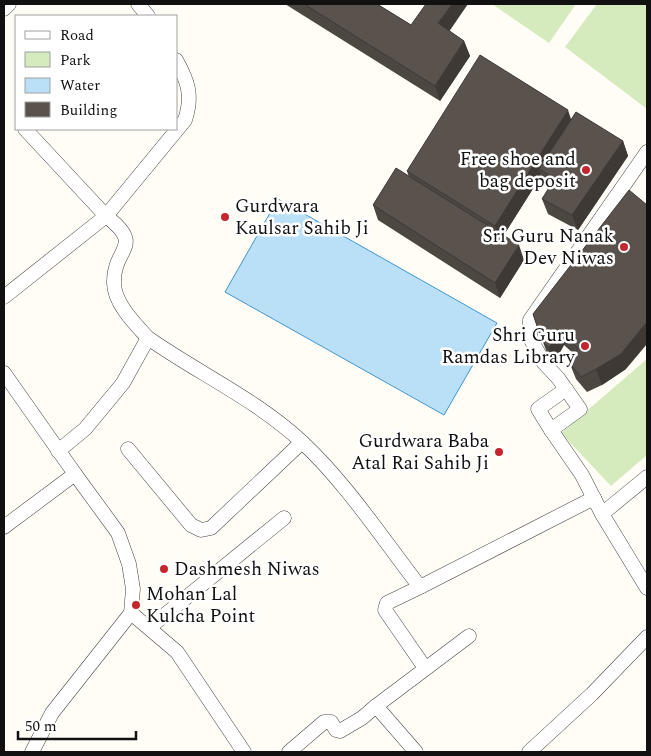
<svg xmlns="http://www.w3.org/2000/svg" width="651" height="756" viewBox="0 0 651 756" font-family="Spectral,serif">
  <rect width="100%" height="100%" fill="#fffdf5"/>
  <g fill="#d5ebbd">
    <path d="M492,4h84l-27,39z"/>
    <path d="M597,4h50v105l-82,-62z"/>
    <path d="M647,359v96l-36,31 -50,-53z"/>
  </g>
  <path fill="#b9e0f7" stroke="#3f96cf" d="M278,199l219,124 -53,92 -219,-123z"/>
  <g fill="none" stroke-linecap="round" stroke-linejoin="round">
    <g stroke="#444" stroke-width="15">
      <g id="street">
        <path d="M138,4l10,12"/>
        <path d="M4,9l5,-5"/>
        <path d="M176,60c12,21 17,36 9,60l-79,96c40,31 7,31 8,67 0,20 21,41 34,55 50,35 109,62 154,104 45,42 80,96 118,145l174,-89"/>
        <path d="M4,297l102,-81 -81,-87"/>
        <path d="M4,373l71,101 -71,53"/>
        <path d="M551,430l-13,-21 28,-20"/>
        <path d="M128,449l63,76 10,5 10,-2 91,-86"/>
        <path d="M58,451l27,-22 38,-46 25,-45"/>
        <path d="M647,477l-45,37 45,74"/>
        <path d="M602,514l-20,-39 -31,-45 29,-21 -22,-31 -14,-15 -14,-25v-18l117,-168"/>
        <path d="M420,587l-33,16 -2,7 40,58"/>
        <path d="M131,613l46,39 67,100"/>
        <path d="M150,627l134,-109"/>
        <path d="M32,752l20,-39 79,-100 2,-24 -4,-25 -11,-31 -43,-59"/>
        <path d="M289,752l35,-30h7l5,8 4,1 22,-13 14,-12"/>
        <path d="M416,752l-40,-46 93,-70"/>
        <path d="M529,752l63,-58 55,-57"/>
      </g>
    </g>
    <use href="#street" stroke="#fff" stroke-width="14"/>
  </g>
  <g fill="#4d4742">
    <path d="M285,4h92l34,21 38,6 15,10 6,15 -30,45z"/>
    <path d="M571,119l52,22 5,15 -50,74 -30,-16 -6,-15 8,-12 -6,-3 -3,-8 -37,59 20,25 -24,38 -122,-78 -5,-15 36,-28 -2,-6z"/>
    <path d="M533,314l93,55 -24,16 -15,7 -11,-13 -6,-15 5,-9 -11,-10 -10,18 -6,-7z"/>
  </g>
  <g fill="#3f3936">
    <path d="M452,4h16l-24,35 -6,-16z"/>
    <path d="M464,41l6,15 -30,45 -5,-15z"/>
    <path d="M568,110l5,15 -34,44 2,7 -41,65 -5,-15z"/>
    <path d="M623,141l5,15 -50,74 -6,-15z"/>
    <path d="M519,245l5,15 -24,38 -5,-15z"/>
    <path d="M647,322v22l-21,25 -24,16 -6,-16z"/>
    <path d="M559,330l5,15 -10,18 -5,-15z"/>
  </g>
  <g fill="#5a524d" stroke="#3f3936">
    <path d="M304,4h73l34,21 15,-21h26l-14,19 26,18 -29,45z"/>
    <path d="M480,55l88,55 -73,116 -88,-55z"/>
    <path d="M576,112l47,29 -51,74 -30,-16 13,-21 -16,-9z"/>
    <path d="M396,168l123,77 -24,38 -122,-78z"/>
    <path d="M629,190l18,15v117l-26,32 -25,15 -15,8 -11,-13 8,-16 -19,-18 -10,18 -7,-7 -9,-27z"/>
  </g>
  <g fill="#c4262e" stroke="#fff" stroke-width="2">
    <circle cx="586" cy="170" r="5"/>
    <circle cx="225" cy="217" r="5"/>
    <circle cx="624" cy="247" r="5"/>
    <circle cx="585" cy="346" r="5"/>
    <circle cx="499" cy="452" r="5"/>
    <circle cx="164" cy="569" r="5"/>
    <circle cx="136" cy="605" r="5"/>
  </g>
  <g text-anchor="middle" dominant-baseline="central" stroke-width="5" stroke-linejoin="round" paint-order="stroke">
    <g font-size="19" fill="#111" stroke="#fff" text-anchor="end">
      <text x="576" y="159">Free shoe and<tspan x="576" dy="22">bag deposit</tspan></text>
      <text x="235" y="206" text-anchor="start">Gurdwara<tspan x="235" dy="22">Kaulsar Sahib Ji</tspan></text>
      <text x="614" y="236">Sri Guru Nanak<tspan x="614" dy="22">Dev Niwas</tspan></text>
      <text x="575" y="335">Shri Guru<tspan x="575" dy="22">Ramdas Library</tspan></text>
      <text x="489" y="441">Gurdwara Baba<tspan x="489" dy="22">Atal Rai Sahib Ji</tspan></text>
      <text x="174" y="569" text-anchor="start">Dashmesh Niwas</text>
      <text x="146" y="594" text-anchor="start">Mohan Lal<tspan x="146" dy="22">Kulcha Point</tspan></text>
    </g>
  </g>
  <rect width="651" height="756" fill="none" stroke="#111111" stroke-width="10"/>
  <rect x="15" y="15" width="162" height="115" fill="#ffffff" stroke="#a0a0a0"/>
  <rect x="25" y="31" width="25" height="8" fill="#ffffff" stroke="#a0a0a0"/>
  <text x="60" y="40" font-size="15" fill="#111111">Road</text>
  <rect x="25" y="52" width="25" height="15" fill="#d5ebbd" stroke="#a0a0a0"/>
  <text x="60" y="65" font-size="15" fill="#111111">Park</text>
  <rect x="25" y="78" width="25" height="15" fill="#b9e0f7" stroke="#a0a0a0"/>
  <text x="60" y="90" font-size="15" fill="#111111">Water</text>
  <rect x="25" y="102" width="25" height="15" fill="#5a524d" stroke="#a0a0a0"/>
  <text x="60" y="115" font-size="15" fill="#111111">Building</text>
  <path d="M18 731v8h118v-8" fill="none" stroke="#111111" stroke-width="2.5"/>
  <text x="25" y="731" font-size="15" fill="#111111" stroke="#ffffff" stroke-width="4" paint-order="stroke">50 m</text>
</svg>
